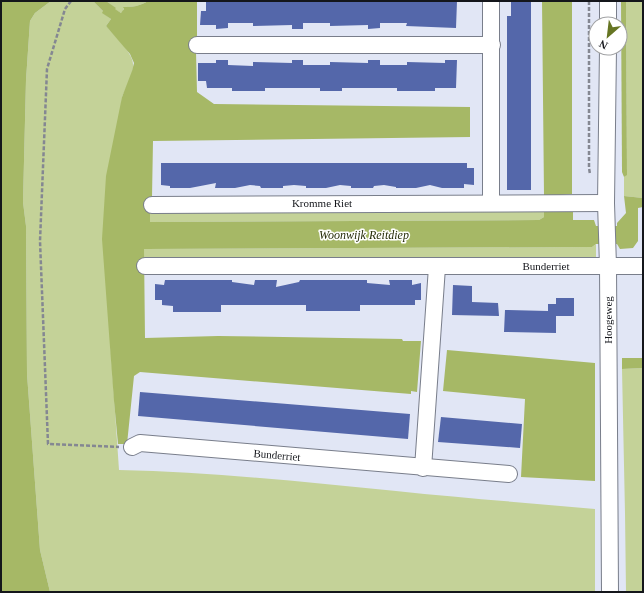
<svg xmlns="http://www.w3.org/2000/svg" width="644" height="593" viewBox="0 0 644 593" font-family="'Times New Roman',serif">
  <rect width="100%" height="100%" fill="#e1e6f5"/>
  <g fill="#c4d298">
    <path d="M51,1h42l10,10v2l8,6 -5,7c7,8 27,27 27,38 1,9 -7,24 -11,33l-12,242 9,131c93,2 185,12 277,21 66,7 133,12 199,18v83h-545l-10,-42 -13,-176 -1,-148 -3,-24 3,-122 4,-59 5,-8z"/>
    <path d="M106,1h42c-8,5 -15,6 -24,6l-1,5 -2,1 -7,-4 1,-1z"/>
    <path d="M626,1h17v197l-19,-2v-19l3,-3z"/>
    <path d="M150,211h392l2,1v5l-5,3 -389,2z"/>
    <path d="M596,244v14h-452v-9l448,-2z"/>
    <path d="M643,368v224h-17l-1,-79 -3,-144z"/>
  </g>
  <g fill="#a6b866">
    <path d="M1,1h50l-16,12 -5,8 -4,59 -3,122 3,24 1,148 13,176 10,42h-49z"/>
    <path d="M93,1h13l10,7 -1,1 6,4 3,-4 -1,-2c10,0 17,-1 25,-6h49v36l-2,1v14h1l1,40 17,12 256,3v30l-317,4 -1,56h-2v25l389,-2 5,-3v-5h12l-1,-17h-11l-2,-194h30v193l-11,1v17h12v8h21l2,6h21v-3l9,-10 -2,-17 19,2v9l-5,1v33l-5,7 -13,1 -3,-5h-21l-4,3 -448,2 1,89 73,-2 184,3 1,2h18l-4,51 -6,-1v3l-271,-22 -6,4 -7,68h-9l-4,-43 -12,-162 4,-63 16,-79 10,-26 2,-8 -4,-9 -24,-28 5,-7 -9,-6 1,-2z"/>
    <path d="M621,1h5l1,174 -3,2 -2,-5z"/>
    <path d="M447,350l148,13v118l-74,-4 4,-78 -82,-8z"/>
    <path d="M622,358h21v10l-21,1z"/>
  </g>
  <g fill="#5467aa">
    <path d="M206,1h251l-1,27 -50,-2 1,-3h-27v5l-12,1v-4l-38,1v-3h-27v6h-11v-4l-39,1v-3h-25v5l-12,1v-4h-16l1,-14h5z"/>
    <path d="M511,1h20v189h-24v-174h4z"/>
    <path d="M216,60h12v5l25,1v-4l39,1v-3h11v5h27v-3l38,1v-3h12v5h27v-3l38,1v-3h12l-1,28h-21v3h-38v-3h-55v3h-22v-3h-55v3h-33v-3h-25l-1,-7h-8v-18h18z"/>
    <path d="M161,163h306v5h7v17l-10,-1v4h-22l-12,-3 -14,3h-20v-1l-12,-2 -10,1 -1,2h-22v-2l-11,-1 -14,3h-20v-2l-12,-1 -11,1v2h-22l-1,-2 -10,-1 -15,3h-20l1,-5 -26,5h-20v-2l-9,-1z"/>
    <path d="M165,280h67v2l22,3 1,-5h22l-1,7 23,-5 1,-2h67v3l23,2 -1,-5h23v5l9,-2v17h-6v5h-55v6h-54v-6h-85v7h-48v-6l-11,-1v-5h-7v-16l9,1z"/>
    <path d="M453,285l19,1v16l26,1 1,13 -47,-1z"/>
    <path d="M556,298h18v18h-18v17l-52,-1 1,-22 43,1v-7h8z"/>
    <path d="M140,392l270,22 -2,25 -270,-23z"/>
    <path d="M441,417l81,7 -2,24 -82,-6z"/>
  </g>
  <g fill="none" stroke-linecap="round" stroke-linejoin="round">
    <g stroke="#797e8b" stroke-width="18">
      <g id="minor">
        <path d="M491,1v201"/>
        <path d="M608,1v23"/>
        <path d="M197,45h295"/>
        <path d="M608,48l-2,155 2,63 2,326"/>
        <path d="M152,205l454,-2"/>
        <path d="M145,266h498"/>
        <path d="M132,447l8,-4 369,31"/>
        <path d="M423,468l14,-201"/>
      </g>
    </g>
    <g stroke="#848792" stroke-width="2.5" stroke-dasharray="4 2" stroke-linecap="butt">
      <path d="M71,1l-6,8 -18,60 -7,172 8,203 71,3"/>
      <path d="M589,1v167l1,6"/>
    </g>
    <use href="#minor" stroke="#fff" stroke-width="16"/>
  </g>
  <g text-anchor="middle" dominant-baseline="central" stroke-width="3" stroke-linejoin="round" paint-order="stroke">
    <g font-size="11" fill="#14161b" stroke="#fff">
      <text x="322" y="203">Kromme Riet</text>
      <text x="546" y="266">Bunderriet</text>
      <text transform="translate(608 320) rotate(-90)">Hoogeweg</text>
      <text transform="translate(277 455) rotate(5)">Bunderriet</text>
    </g>
    <g font-size="12" font-style="italic" fill="#262d09" stroke="#fff">
      <text x="364" y="235">Woonwijk Reitdiep</text>
    </g>
  </g>
  <rect width="644" height="593" fill="none" stroke="#14161b" stroke-width="4"/>
  <g transform="translate(608 36) rotate(208)"><circle r="19" fill="#ffffff" stroke="#a1a2a4"/>
  <path d="M0-3L7 15L0 10L-7 15Z" fill="#667523"/>
  <text y="-6" font-size="11" font-weight="bold" text-anchor="middle" fill="#14161b">N</text>
  </g>
</svg>
